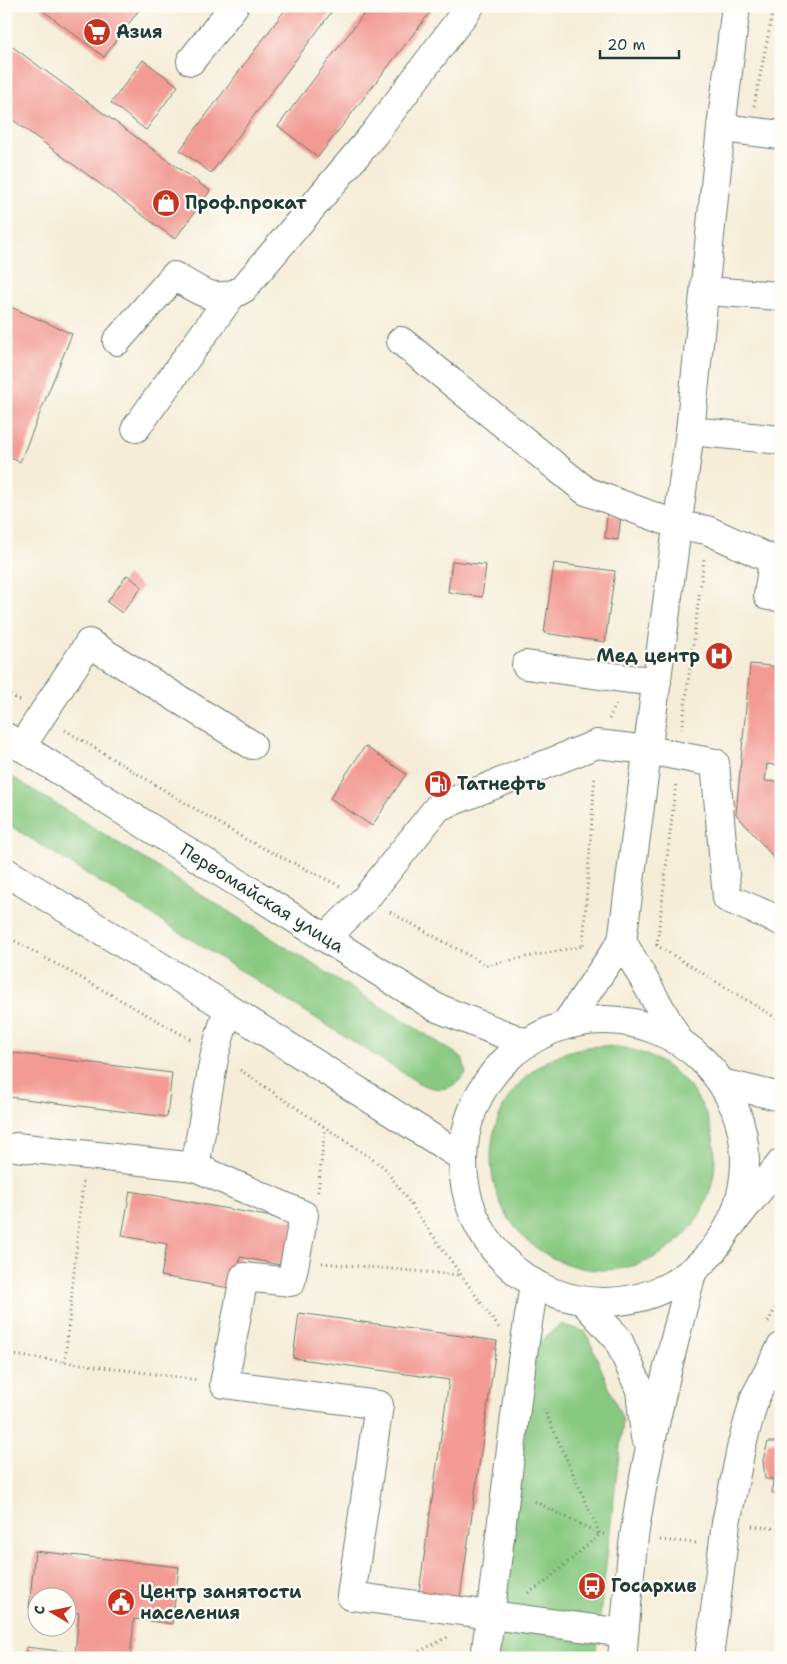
<svg xmlns="http://www.w3.org/2000/svg" width="787" height="1664" viewBox="0 0 787 1664" font-family="'Shantell Sans',sans-serif">
  <rect width="100%" height="100%" fill="#fdfcf7"/>
  <filter id="ink" filterUnits="userSpaceOnUse"><feTurbulence type="fractalNoise" baseFrequency=".02" numOctaves="2"/><feDisplacementMap in="SourceGraphic" scale="10" xChannelSelector="R" yChannelSelector="G"/><feConvolveMatrix kernelMatrix="1 2 1 2 8 2 1 2 1" color-interpolation-filters="sRGB"/></filter>
  <filter id="wash" filterUnits="userSpaceOnUse"><feTurbulence type="fractalNoise" baseFrequency=".0096" numOctaves="4" result="noise"/><feDisplacementMap in="SourceGraphic" scale="20" xChannelSelector="R" yChannelSelector="G"/><feGaussianBlur stdDeviation="1.12" result="paint"/><feColorMatrix in="noise" values="0 0 0 0 0 0 0 0 0 0 0 0 0 0 0 0 0 1.4 0 .05"/><feComposite in="paint" operator="in"/></filter>
  <g filter="url(#wash)">
    <rect width="100%" height="100%" fill="#f5edd8"/>
    <g fill="#88c981" stroke="#54835a">
      <path d="M6,773l443,276 14,10 3,15c-16,17 -23,17 -44,11l-416,-262z"/>
      <circle cx="603" cy="1158" r="112"/>
      <path d="M561,1324l25,8 37,89 -28,237h-100l42,-314z"/>
    </g>
    <g id="blocks">
      <g fill="#f29a93">
        <path d="M37,6h105l-38,51z"/>
        <path d="M288,6h48l-125,167 -31,-23z"/>
        <path d="M370,6h65l-117,151 -40,-31z"/>
        <path d="M10,45l200,146 -35,48 -169,-124v-65z"/>
        <path d="M143,60l35,26 -32,44 -35,-27z"/>
        <path d="M11,307l61,27 -52,128 -14,-6v-144l3,1z"/>
        <path d="M607,514l14,1 -3,25 -13,-2z"/>
        <path d="M452,561l34,4 -4,32 -34,-5z"/>
        <path d="M554,563l61,8 -10,71 -61,-9z"/>
        <path d="M127,575l15,12 -20,26 -15,-11z"/>
        <path d="M750,664l31,3v99l-14,-2 -2,17 16,1v78h-5l-40,-46z"/>
        <path d="M365,746l41,28 -34,52 -42,-28z"/>
        <path d="M6,1052l166,21 -5,44 -158,-20 -3,13z"/>
        <path d="M130,1191l164,30 -8,45 -46,-9 -5,32 -74,-13 6,-32 -45,-8z"/>
        <path d="M299,1313l198,28 -37,257 -41,-6 30,-212 -156,-22z"/>
        <path d="M777,1429h4v78l-4,-1 1,-13h-6l1,-14h-8l-2,-19 5,-18h8z"/>
        <path d="M35,1551l144,16 -7,57 -38,-5 -4,39h-105l1,-11 49,6 4,-40 -11,-1v-16h-30v13l-9,-1z"/>
      </g>
    </g>
  </g>
  <g filter="url(#ink)">
    <use href="#blocks" fill-opacity="0" stroke="#6a7b6d" stroke-width="1"/>
    <g fill="none" stroke-linecap="round" stroke-linejoin="round">
      <g stroke="#6a7b6d" stroke-width="30">
        <g id="minor">
          <path d="M191,61l43,-55"/>
          <path d="M721,128l60,7"/>
          <path d="M705,291l76,5"/>
          <path d="M117,341l57,-65c24,14 42,30 69,13l131,-155 96,-128"/>
          <path d="M401,341l185,150 91,34 30,5 66,30 8,1"/>
          <path d="M136,428l95,-132"/>
          <path d="M690,431l91,9"/>
          <path d="M773,560l-5,36 13,1"/>
          <path d="M526,665l103,14 28,2"/>
          <path d="M21,747l68,-104 163,102"/>
          <path d="M326,938l40,-40 72,-91 159,-63 51,6 67,13 12,135 54,23"/>
          <path d="M622,941l57,100"/>
          <path d="M565,1025l57,-84 68,-510 31,-303 15,-122"/>
          <path d="M722,1083l59,14"/>
          <path d="M16,1147l179,20 20,-114 13,-45"/>
          <path d="M195,1167l109,48 -13,67 -47,-5 -20,107 155,21 -28,191 273,37"/>
          <path d="M730,1226l51,-63"/>
          <path d="M485,1658l37,-298 12,-75"/>
          <path d="M709,1658l17,-135 16,-79 13,-47 26,-50"/>
        </g>
      </g>
      <g stroke="#6a7b6d" stroke-width="30">
        <g id="major">
          <path d="M6,737l429,270 91,36"/>
          <path d="M6,872l222,136 234,149"/>
          <circle cx="604" cy="1161" r="141"/>
          <path d="M584,1302l34,37 22,51 5,47"/>
          <path d="M622,1658c4,-41 7,-81 12,-121 13,-89 35,-178 58,-264"/>
        </g>
      </g>
      <g stroke="#6a7b6d" stroke-width="3" stroke-dasharray="1 4" stroke-linecap="butt">
        <path d="M754,106l20,-100"/>
        <path d="M6,692l14,9"/>
        <path d="M609,719l7,-15"/>
        <path d="M682,729l22,-170"/>
        <path d="M65,730l180,109 95,47"/>
        <path d="M390,912l96,53 97,-19 12,-171"/>
        <path d="M6,936l186,104"/>
        <path d="M656,945l125,76"/>
        <path d="M657,945l19,-163"/>
        <path d="M240,1070l144,97 115,161"/>
        <path d="M318,1192l7,-64"/>
        <path d="M322,1263l138,12"/>
        <path d="M768,1322l13,-24"/>
        <path d="M6,1354l193,26"/>
        <path d="M65,1362l18,-181"/>
        <path d="M544,1409l56,125h7"/>
        <path d="M752,1526l29,3"/>
        <path d="M660,1540l37,3"/>
        <path d="M528,1593l16,-10 56,-49 -68,-34"/>
        <path d="M406,1658l42,-21"/>
      </g>
      <use href="#minor" stroke="#fff" stroke-width="28"/>
      <use href="#major" stroke="#fff" stroke-width="28"/>
    </g>
  </g>
  <defs>
    <g id="supermarket-disc" transform="scale(1.4375)"><circle r="9.5" fill="#c8321e" stroke="#fdfcf7"/><path d="M-6-5.5h2.5l.6 2H6L4.5 2H-2.5L-4.4-4H-6ZM-1.5 3.2a1.3 1.3 0 1 0 .1 0ZM3 3.2a1.3 1.3 0 1 0 .1 0Z" fill="#fff"/></g>
    <g id="shop-disc" transform="scale(1.4375)"><circle r="9.5" fill="#c8321e" stroke="#fdfcf7"/><path d="M-5-2.5h2.3a2.7 3.5 0 0 1 5.4 0H5L5.5 6h-11ZM-1.5-2.5h3a1.5 2.3 0 0 0-3 0Z" fill="#fff"/></g>
    <g id="hospital-disc" transform="scale(1.4375)"><circle r="9.5" fill="#c8321e" stroke="#fdfcf7"/><path d="M-5-5h3v3.5h4V-5h3V5h-3V1.5h-4V5h-3Z" fill="#fff"/></g>
    <g id="fuel-disc" transform="scale(1.4375)"><circle r="9.5" fill="#c8321e" stroke="#fdfcf7"/><path d="M-5.5-6h7V0h2V4h1.3V-2.5L3-4.5l.8-.8L6-3V5H2.5V1h-1V6h-7ZM-4.2-4.7v3.2H.2V-4.7Z" fill="#fff"/></g>
    <g id="bus-disc" transform="scale(1.4375)"><circle r="9.5" fill="#c8321e" stroke="#fdfcf7"/><path d="M-5-6H5V4H4V6H2V4H-2V6H-4V4H-5ZM-3.5-4V0h7V-4ZM-3.5 1.2v1.5H-2V1.2ZM2 1.2v1.5H3.5V1.2Z" fill="#fff"/></g>
    <g id="civic-disc" transform="scale(1.4375)"><circle r="9.5" fill="#c8321e" stroke="#fdfcf7"/><path d="M-.6-6.5H3V-4.5H.6V-3L4-1V1h2V6H-6V1h2V-1L-.6-3ZM-1.2 2.5V6h2.4V2.5Z" fill="#fff"/></g>
  </defs>
  <g fill-rule="evenodd">
    <use href="#supermarket-disc" x="97" y="32"/>
    <use href="#shop-disc" x="166" y="203"/>
    <use href="#hospital-disc" x="719" y="656"/>
    <use href="#fuel-disc" x="438" y="784"/>
    <use href="#bus-disc" x="592" y="1586"/>
    <use href="#civic-disc" x="121" y="1602"/>
  </g>
  <g text-anchor="middle" dominant-baseline="central" stroke-width="4.5" stroke-linejoin="round" paint-order="stroke">
    <g font-size="18" font-weight="bold" fill="#1f3d34" stroke="#fdfcf7" text-anchor="start">
      <text x="116" y="32">Азия</text>
      <text x="185" y="203">Проф.прокат</text>
      <text x="700" y="656" text-anchor="end">Мед центр</text>
      <text x="457" y="784">Татнефть</text>
      <text x="611" y="1586">Госархив</text>
      <text x="140" y="1592">Центр занятости<tspan x="140" dy="21">населения</tspan></text>
    </g>
    <g font-size="18" fill="#1f3d34" stroke="#fdfcf7">
      <text transform="translate(262 898) rotate(32)">Первомайская улица</text>
    </g>
  </g>
  <rect width="787" height="1664" fill="none" stroke="#fdfcf7" stroke-width="25"/>
  <g transform="translate(52 1612) rotate(279)"><circle r="24" fill="#fdfcf7" stroke="#a4b0a9"/>
  <path d="M0-4L9 19L0 12L-9 19Z" fill="#c8321e"/>
  <text y="-8" font-size="14" font-weight="bold" text-anchor="middle" fill="#1f3d34">С</text>
  </g>
  <path d="M600 50v8h79v-8" fill="none" stroke="#1f3d34" stroke-width="2.5"/>
  <text x="607" y="50" font-size="15" fill="#1f3d34" stroke="#fdfcf7" stroke-width="4" paint-order="stroke">20 m</text>
</svg>
